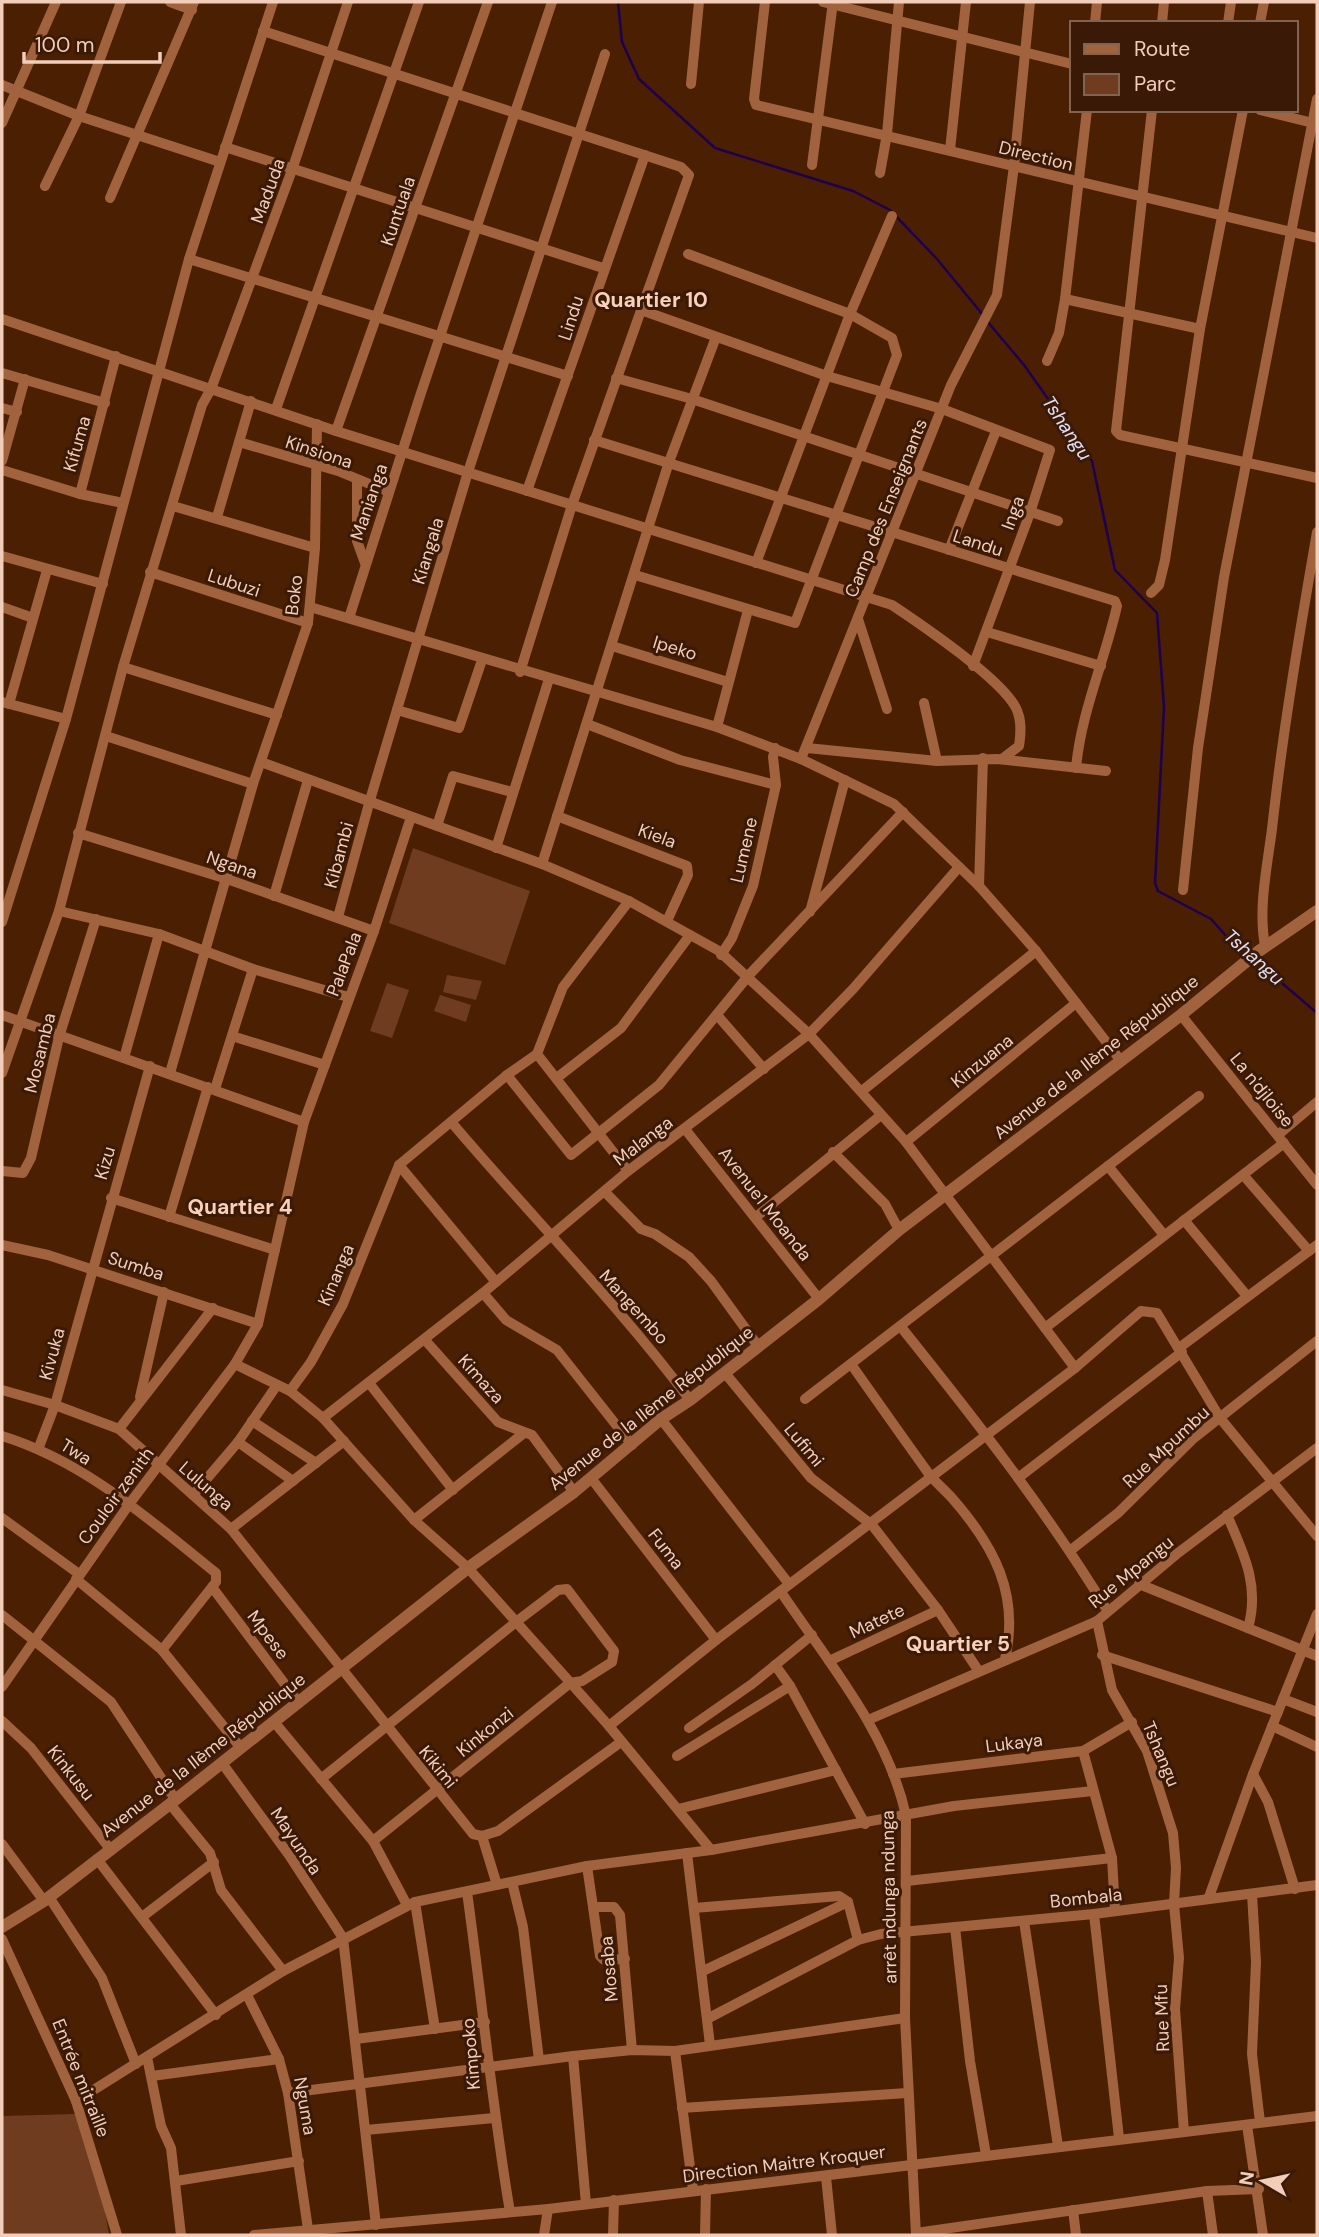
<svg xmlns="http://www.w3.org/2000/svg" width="1319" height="2237" viewBox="0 0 1319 2237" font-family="'DM Sans',sans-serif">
  <rect width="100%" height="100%" fill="#4b1f02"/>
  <g fill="#6f3c1f">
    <path d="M413,848l117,43 -25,74 -116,-42z"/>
    <path d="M447,975l35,6 -6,19 -33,-8z"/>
    <path d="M387,983l22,7 -17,48 -22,-7z"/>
    <path d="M440,995l31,10 -5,17 -32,-11z"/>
    <path d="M75,2114l27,79 7,42h-107v-119z"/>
  </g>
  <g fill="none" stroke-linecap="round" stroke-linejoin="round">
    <g stroke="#1e004f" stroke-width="2.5">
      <path d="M618,2l4,40 17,37 76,69 138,43 37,19 47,49 46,56"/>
      <path d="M987,321l37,44 68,96 23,109 42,43 7,94 -9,176 3,8 53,28 16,18 22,17"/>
      <path d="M1256,961l61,52"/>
    </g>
    <g stroke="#a1623e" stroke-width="10">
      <path d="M170,2l22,8"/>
      <path d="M765,2l-11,97 2,6 561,133"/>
      <path d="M823,2l249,62"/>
      <path d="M1095,23l2,-21"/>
      <path d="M1162,23l2,-21"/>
      <path d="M1228,23l3,-21"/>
      <path d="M1260,23l4,-21"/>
      <path d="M263,31l418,136 8,8 -117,330 -52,167"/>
      <path d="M691,84l8,-82"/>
      <path d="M2,85l77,31 141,46"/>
      <path d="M1152,110l-36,321 4,4 197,43"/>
      <path d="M1260,110l57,14"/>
      <path d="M2,123l54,-121"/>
      <path d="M225,147l378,121"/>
      <path d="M950,150l16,-148"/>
      <path d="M812,165l21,-163"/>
      <path d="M880,173l7,-39 12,-132"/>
      <path d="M45,186l34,-70 42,-114"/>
      <path d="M110,198l84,-196"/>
      <path d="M688,254l162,60 -94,249"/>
      <path d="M189,259l379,117"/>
      <path d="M1065,299l135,30"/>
      <path d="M641,310l186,66 115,33 108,41 -20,63 -57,153"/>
      <path d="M2,319l334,112 556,174c30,20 109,74 124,103 6,12 5,25 3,38l-17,13"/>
      <path d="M1047,361l12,-28 6,-34 22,-189"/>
      <path d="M2,373l103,30"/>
      <path d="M616,378l76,21 366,122"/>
      <path d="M2,408l15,4"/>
      <path d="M276,409l143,-407"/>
      <path d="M336,431l152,-429"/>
      <path d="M594,440l521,161 2,5c-12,54 -36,106 -41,162"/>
      <path d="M239,442l99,29 51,21"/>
      <path d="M2,461l23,-82"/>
      <path d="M2,470l78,24 43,9"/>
      <path d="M357,481v60l8,22"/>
      <path d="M527,491l118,-336"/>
      <path d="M80,494l36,-138"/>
      <path d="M173,506l142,42"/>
      <path d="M217,517l34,-116"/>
      <path d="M949,550l47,-119"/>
      <path d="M2,556l101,28"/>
      <path d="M150,572l158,51"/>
      <path d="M635,575l160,48 102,-268 -5,-17 -42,-24 42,-98"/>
      <path d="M1151,593l8,-8 6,-25 35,-231 43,-219"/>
      <path d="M2,607l31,11"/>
      <path d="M310,607l407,120 84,32 93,45 85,82 57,65 85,110"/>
      <path d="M349,618l71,-222 132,-394"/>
      <path d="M858,619l29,90"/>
      <path d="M987,632l114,34"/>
      <path d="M612,646l116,36"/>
      <path d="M123,667l154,48"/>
      <path d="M2,702l64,17"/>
      <path d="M924,703l13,58"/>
      <path d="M9,704l38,-134"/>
      <path d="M397,710l62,18 23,-68"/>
      <path d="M587,724l93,36 96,25"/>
      <path d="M717,727l31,-117"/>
      <path d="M106,736l147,48"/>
      <path d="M807,748l130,13 60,-2 109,12"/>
      <path d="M801,759l150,-374 46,-90 17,-129 16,-164"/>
      <path d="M261,762l281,102 87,37 90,50 90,83 97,108 169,226"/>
      <path d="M557,816l130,50 1,9 -21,46"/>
      <path d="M437,826l16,-50 59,16"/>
      <path d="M78,833l149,46 147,52"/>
      <path d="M496,848l53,-169"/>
      <path d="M542,864l127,-402 47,-125"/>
      <path d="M979,886l4,-128"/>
      <path d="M1183,890l15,-142 26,-171 93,-478"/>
      <path d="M274,896l34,-116"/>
      <path d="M59,911l100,23 94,35 95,28"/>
      <path d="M810,912l35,-132"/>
      <path d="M338,917l32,-117 98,-328 137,-418"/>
      <path d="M2,922l64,-203 123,-460 84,-257"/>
      <path d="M1265,946c-7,-38 2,-78 7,-117 11,-100 28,-199 45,-297"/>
      <path d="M721,955l11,-17 21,-52 23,-101 -3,-28 2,-9"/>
      <path d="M2,1015l302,107"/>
      <path d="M717,1015l47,54"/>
      <path d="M1181,1015l136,170"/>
      <path d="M232,1036l93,29"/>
      <path d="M537,1054l26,-67 66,-86"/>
      <path d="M537,1054l91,117"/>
      <path d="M124,1058l35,-124"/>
      <path d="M2,1073l57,-162 64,-244 79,-262 9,-16 81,-219 56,-168"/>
      <path d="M170,1073l83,-289 55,-161 7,-75 2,-124"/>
      <path d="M507,1075l64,80 88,-70 90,-110 154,-163"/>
      <path d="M558,1077l63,-49 69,-93"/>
      <path d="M215,1089l38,-120"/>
      <path d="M862,1091l174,-140"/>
      <path d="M452,1123c79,93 165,180 238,277"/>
      <path d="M685,1129l134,170"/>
      <path d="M1278,1135l39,-33"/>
      <path d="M906,1142l170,-139"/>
      <path d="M833,1152l52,52 14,26"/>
      <path d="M399,1165l97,117"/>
      <path d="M1108,1166l56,69"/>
      <path d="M2,1171l21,2 8,-15 28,-121 37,-118"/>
      <path d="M1245,1177l64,74"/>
      <path d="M605,1192l36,37 14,5 34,23 22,24 47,65"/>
      <path d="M111,1198l164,52"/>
      <path d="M169,1217l39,-130"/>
      <path d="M756,1217l125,-102"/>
      <path d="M1184,1220l63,76"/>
      <path d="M2,1245l46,10 210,69"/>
      <path d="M483,1293l23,27 51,30 75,95"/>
      <path d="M901,1327c73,91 145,183 206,283"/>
      <path d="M1045,1328l239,-185"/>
      <path d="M425,1340l73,82 34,13 42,57"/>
      <path d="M1179,1348l138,-103"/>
      <path d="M235,1364l55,27 33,27 91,102 54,48 141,158 102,124"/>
      <path d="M851,1364c26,37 52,74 78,110 7,9 16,16 23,24 42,48 68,96 53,161"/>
      <path d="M725,1373l86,105 61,47 66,85 40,60"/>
      <path d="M369,1383l84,107"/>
      <path d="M2,1390l53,15 64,24 112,100 242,305 9,2 15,49"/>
      <path d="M290,1391l21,-29 32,-58 56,-139 108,-90 30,-21"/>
      <path d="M140,1397l24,-105"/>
      <path d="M805,1399l394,-303"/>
      <path d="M323,1418l160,-125 145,-122 181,-137 44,-45 106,-122"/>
      <path d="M661,1419l128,165"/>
      <path d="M252,1421l64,42"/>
      <path d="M119,1429l94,-121"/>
      <path d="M2,1436c82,25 148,84 214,137v9l-54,68"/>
      <path d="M238,1442l55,39"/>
      <path d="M39,1447l16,-42 95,-339"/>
      <path d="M591,1478l125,162"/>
      <path d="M1018,1478l164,-126"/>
      <path d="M193,1495l45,-53 39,-57"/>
      <path d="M1227,1515c17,39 33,71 21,113"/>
      <path d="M2,1518l77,56"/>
      <path d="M414,1520l110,-87"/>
      <path d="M231,1529l113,-88"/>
      <path d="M1071,1550l47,-37 76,-75 123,-97"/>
      <path d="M76,1579l86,71 79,98"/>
      <path d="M1139,1584l178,72"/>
      <path d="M212,1587l87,116"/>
      <path d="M781,1592c47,70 107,140 125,224l-1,202 11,217"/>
      <path d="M2,1615l109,87 64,97"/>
      <path d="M1097,1621l15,69 35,61 26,82 3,35 -2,36 5,54 -4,51 9,123"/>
      <path d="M1102,1655l176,57"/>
      <path d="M829,1661l109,-51"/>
      <path d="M775,1665l15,21 75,138"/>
      <path d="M2,1687l128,-184 105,-139 23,-40 46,-202 70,-191 37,-114"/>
      <path d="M1283,1699l34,13"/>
      <path d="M868,1720l229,-99 81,-68 139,-105"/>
      <path d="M2,1721l29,27 79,101"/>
      <path d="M275,1723l98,118 34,64"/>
      <path d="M609,1726l107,-86 359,-272 66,-57 16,2 63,105 97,118"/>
      <path d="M1272,1726l45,21"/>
      <path d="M689,1728l63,-44 60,-49"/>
      <path d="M1083,1751l29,107 3,53"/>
      <path d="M677,1756l113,-70"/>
      <path d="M222,1763l67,92 54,83 33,287"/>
      <path d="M893,1774l190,-23 49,-29"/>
      <path d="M1253,1774l15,28 27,87"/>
      <path d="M321,1779l195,-157 42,-32 9,-1 47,62 -2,11 -30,19 -12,2 -197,158"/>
      <path d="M170,1804l40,49 11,37 62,81"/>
      <path d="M678,1809l158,-39"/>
      <path d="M482,1836l16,-5 123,-89"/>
      <path d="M2,1844l42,57"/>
      <path d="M687,1853l23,192"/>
      <path d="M97,1859l119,156"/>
      <path d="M587,1866l6,41h21l6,8 12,135"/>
      <path d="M907,1881l205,-23"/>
      <path d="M512,1882l11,45 16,133"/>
      <path d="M467,1892c15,107 25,214 43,320"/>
      <path d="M1252,1894l4,68 -4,92 8,68"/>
      <path d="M49,1897l53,81 34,86"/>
      <path d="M1209,1897l44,-123 64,-160"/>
      <path d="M415,1902l20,127"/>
      <path d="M593,1907l7,49 4,4 21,-1"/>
      <path d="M694,1908l145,-12 9,6 10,38"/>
      <path d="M1094,1914l25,224"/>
      <path d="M142,1917l72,-55"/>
      <path d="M1024,1921l34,225"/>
      <path d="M955,1927l15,134 16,94"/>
      <path d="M2,1939l74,162 41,134"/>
      <path d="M703,1971l145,-69"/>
      <path d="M247,1995l32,64 9,34 20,136"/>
      <path d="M707,2019l151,-79 23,-6 213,-20 223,-29"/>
      <path d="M356,2039l129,-17"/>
      <path d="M675,2051l18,139"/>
      <path d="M573,2056l13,148"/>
      <path d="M147,2057l14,69 10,22 10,87"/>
      <path d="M152,2076l127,-17"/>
      <path d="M288,2093l285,-37 59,-6 43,1 230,-33"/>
      <path d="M76,2101l207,-130 132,-69 172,-36 124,-16 243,-44 139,-15"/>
      <path d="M682,2108l225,-15"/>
      <path d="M1247,2125l16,110"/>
      <path d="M366,2130l128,-12"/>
      <path d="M826,2177l6,58"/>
      <path d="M176,2181l123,-20"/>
      <path d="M1207,2191l6,44"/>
      <path d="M1073,2210l3,25"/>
      <path d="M916,2233l291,-42 52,-2"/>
      <path d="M254,2235l294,-26 769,-93"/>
      <path d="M544,2235l4,-26"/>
      <path d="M613,2235l1,-35"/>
      <path d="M705,2235l1,-46"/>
    </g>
    <path stroke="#a1623e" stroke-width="12" d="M2,1927l42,-26 126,-97 298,-236 106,-76 87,-73 29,-19 129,-101 80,-69 282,-215 78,-64 58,-40"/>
  </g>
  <g text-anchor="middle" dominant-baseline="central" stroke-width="6" stroke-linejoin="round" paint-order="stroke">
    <g font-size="18" fill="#f1cdba" stroke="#3a1a07">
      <text transform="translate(1036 156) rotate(14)">Direction</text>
      <text transform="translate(268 191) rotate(-70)">Maduda</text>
      <text transform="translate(398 211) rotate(-71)">Kuntuala</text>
      <text transform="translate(571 318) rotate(-72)">Lindu</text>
      <text transform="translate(77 444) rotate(-74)">Kifuma</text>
      <text transform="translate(319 452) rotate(18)">Kinsiona</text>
      <text transform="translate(369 502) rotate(-71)">Manianga</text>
      <text transform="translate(886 508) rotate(-68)">Camp des Enseignants</text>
      <text transform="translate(1013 513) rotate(-70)">Inga</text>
      <text transform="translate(978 543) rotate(18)">Landu</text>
      <text transform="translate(428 551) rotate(-73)">Kiangala</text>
      <text transform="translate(234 583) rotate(18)">Lubuzi</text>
      <text transform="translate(294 595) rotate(-83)">Boko</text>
      <text transform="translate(675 648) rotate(17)">Ipeko</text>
      <text transform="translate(657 836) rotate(20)">Kiela</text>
      <text transform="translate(744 850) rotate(-77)">Lumene</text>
      <text transform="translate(339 855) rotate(-75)">Kibambi</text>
      <text transform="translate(232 865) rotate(19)">Ngana</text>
      <text transform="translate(344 964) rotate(-69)">PalaPala</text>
      <text transform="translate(40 1053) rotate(-76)">Mosamba</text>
      <text transform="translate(1096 1057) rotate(-38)">Avenue de la IIème République</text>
      <text transform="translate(982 1061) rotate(-39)">Kinzuana</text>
      <text transform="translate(1262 1090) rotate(51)">La n'djloise</text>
      <text transform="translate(643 1141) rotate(-37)">Malanga</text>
      <text transform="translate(105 1163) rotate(-74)">Kizu</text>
      <text transform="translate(765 1204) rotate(52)">Avenue1 Moanda</text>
      <text transform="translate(136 1266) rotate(18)">Sumba</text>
      <text transform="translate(336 1275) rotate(-67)">Kinanga</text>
      <text transform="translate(634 1307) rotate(48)">Mangembo</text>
      <text transform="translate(52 1354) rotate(-75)">Kivuka</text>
      <text transform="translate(481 1379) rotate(48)">Kimaza</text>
      <text transform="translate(651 1408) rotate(-38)">Avenue de la IIème République</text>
      <text transform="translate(804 1445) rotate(50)">Lufimi</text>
      <text transform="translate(1166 1447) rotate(-43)">Rue Mpumbu</text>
      <text transform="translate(76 1452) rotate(32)">Twa</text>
      <text transform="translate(206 1486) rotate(41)">Lulunga</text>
      <text transform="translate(116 1496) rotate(-54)">Couloir zenith</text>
      <text transform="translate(666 1549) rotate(52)">Fuma</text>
      <text transform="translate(1131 1572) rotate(-39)">Rue Mpangu</text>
      <text transform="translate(877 1621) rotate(-25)">Matete</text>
      <text transform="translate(268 1635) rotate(53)">Mpese</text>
      <text transform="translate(485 1732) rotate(-39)">Kinkonzi</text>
      <text transform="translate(1014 1743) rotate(-7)">Lukaya</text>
      <text transform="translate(1161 1754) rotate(67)">Tshangu</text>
      <text transform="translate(203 1755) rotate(-38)">Avenue de la IIème République</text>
      <text transform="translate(438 1767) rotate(51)">Kikimi</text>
      <text transform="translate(71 1773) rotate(52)">Kinkusu</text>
      <text transform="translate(296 1841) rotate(56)">Mayunda</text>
      <text transform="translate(889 1897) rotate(-91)">arrêt ndunga ndunga</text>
      <text transform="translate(1086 1898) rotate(-6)">Bombala</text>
      <text transform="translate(609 1969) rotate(-95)">Mosaba</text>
      <text transform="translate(1162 2018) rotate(-92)">Rue Mfu</text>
      <text transform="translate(471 2054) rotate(-95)">Kimpoko</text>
      <text transform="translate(81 2078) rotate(68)">Entrée mitraille</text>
      <text transform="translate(305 2106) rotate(80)">Nguma</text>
      <text transform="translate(784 2164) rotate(-7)">Direction Maitre Kroquer</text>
    </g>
    <g font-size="19" font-style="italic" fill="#e0def5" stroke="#3a1a07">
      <text transform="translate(1067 428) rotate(56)">Tshangu</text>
      <text transform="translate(1254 957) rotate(42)">Tshangu</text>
    </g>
    <g font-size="21" font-weight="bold" fill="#fbd0b9" stroke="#3a1a07">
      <text x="651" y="300">Quartier 10</text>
      <text x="240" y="1207">Quartier 4</text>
      <text x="958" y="1644">Quartier 5</text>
    </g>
  </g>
  <rect width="1319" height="2237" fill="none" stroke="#f1cdba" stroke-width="7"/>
  <rect x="1070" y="21" width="228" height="91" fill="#3a1a07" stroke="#83624f" stroke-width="2"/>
  <rect x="1084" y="44" width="35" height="10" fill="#a1623e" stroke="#83624f" stroke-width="2"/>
  <text x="1134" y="56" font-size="21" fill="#f1cdba">Route</text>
  <rect x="1084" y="74" width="35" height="21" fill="#6f3c1f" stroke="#83624f" stroke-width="2"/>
  <text x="1134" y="91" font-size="21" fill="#f1cdba">Parc</text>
  <g transform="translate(1263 2181) rotate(279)" stroke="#3a1a07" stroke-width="5" paint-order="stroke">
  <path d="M0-5L12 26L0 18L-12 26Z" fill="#f1cdba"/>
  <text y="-10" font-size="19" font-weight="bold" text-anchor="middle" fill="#f1cdba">N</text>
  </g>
  <path d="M24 52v10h136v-10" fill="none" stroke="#f1cdba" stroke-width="3.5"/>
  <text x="35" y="52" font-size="21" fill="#f1cdba" stroke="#3a1a07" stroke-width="5" paint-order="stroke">100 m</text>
</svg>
